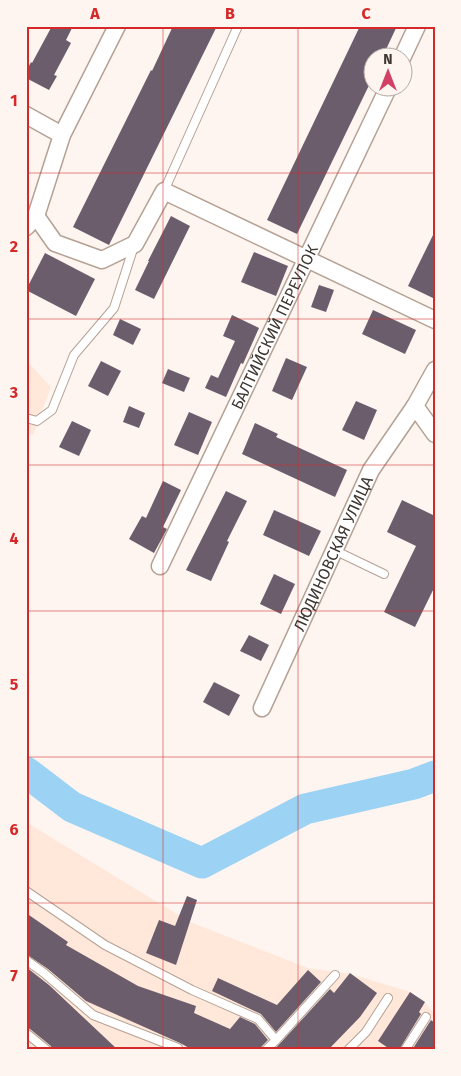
<svg xmlns="http://www.w3.org/2000/svg" width="461" height="1076" viewBox="0 0 461 1076" font-family="'Fira Sans',sans-serif">
  <rect width="100%" height="100%" fill="#fef5f0"/>
  <g fill="#ffe8da">
    <path d="M26,360l25,27 -18,48 -7,-2z"/>
    <path d="M26,822l164,100 118,46 43,6 59,18 14,10 11,12v36h-409z"/>
  </g>
  <g fill="none" stroke-linecap="round" stroke-linejoin="round">
    <path stroke="#9cd2f3" stroke-width="31" d="M26,772l46,35 130,56 103,-54 109,-25 21,-8"/>
  </g>
  <g fill="#6c5d6c">
    <path d="M52,26h21l-7,14 5,3 -17,32 3,1 -8,14 -23,-12v-6l5,-10 1,1z"/>
    <path d="M173,26h44l-108,219 -36,-18 78,-157 1,1z"/>
    <path d="M360,26h37l-15,32h-8v17l-77,159 -30,-14z"/>
    <path d="M171,216l19,10 -36,73 -19,-9 14,-29h-1z"/>
    <path d="M435,231v68l-27,-13z"/>
    <path d="M254,252l34,14 -12,30 -35,-14z"/>
    <path d="M45,253l50,26 -19,37 -50,-26z"/>
    <path d="M319,285l15,5 -8,22 -15,-5z"/>
    <path d="M373,310l43,20 -11,24 -43,-20z"/>
    <path d="M232,315l27,13 -16,36 -2,-1 -15,34 -21,-9 6,-13 7,3 17,-37 -12,-5z"/>
    <path d="M120,319l21,10 -8,16 -20,-10z"/>
    <path d="M286,358l21,9 -15,33 -20,-9z"/>
    <path d="M101,361l20,10 -13,25 -20,-10z"/>
    <path d="M168,369l22,9 -6,14 -22,-9z"/>
    <path d="M356,401l21,9 -13,30 -22,-10z"/>
    <path d="M129,406l16,7 -6,15 -16,-6z"/>
    <path d="M189,412l23,10 -14,33 -24,-10z"/>
    <path d="M72,421l19,9 -12,26 -20,-9z"/>
    <path d="M255,423l23,11 -2,3 71,33 -12,27 -93,-43z"/>
    <path d="M163,481l18,9 -18,37 4,2 -13,24 -25,-14 13,-23 4,2z"/>
    <path d="M226,491l21,10 -20,40 2,1 -18,39 -25,-11z"/>
    <path d="M402,500l33,16v70l-20,41 -31,-15 32,-66 -29,-14z"/>
    <path d="M274,510l47,21 -12,25 -46,-21z"/>
    <path d="M274,574l21,10 -14,30 -21,-10z"/>
    <path d="M249,635l20,10 -8,16 -21,-10z"/>
    <path d="M214,682l26,13 -11,21 -26,-14z"/>
    <path d="M187,896l10,4 -21,65 -30,-12 13,-33 16,6z"/>
    <path d="M26,913l42,29 -2,3 72,41 58,20 -2,7 36,16 10,-12 15,7 13,16 -6,6 -2,4h-67l-13,-7 -94,-42 -38,-32 -22,-15z"/>
    <path d="M26,967l23,18 69,65h-66l-1,-4 -21,-17 -4,-2z"/>
    <path d="M308,970l13,12 -45,50 -15,-18 -49,-23 6,-13 59,27z"/>
    <path d="M350,973l27,20 -17,24 -32,33h-54l56,-61 4,4z"/>
    <path d="M410,992l15,10 -6,10 2,2 -22,36h-8l-13,-9z"/>
    <path d="M431,1020l4,3v27h-23z"/>
  </g>
  <g fill="none" stroke-linecap="round" stroke-linejoin="round">
    <g stroke="#b5a194" stroke-width="10">
      <g id="service">
        <path d="M164,191l74,-165"/>
        <path d="M26,418l11,3 15,-11 22,-55 40,-47 20,-62"/>
        <path d="M334,550l50,24"/>
        <path d="M26,891l79,54 87,45 66,29 18,21 -10,10"/>
        <path d="M26,960l18,13 49,42 85,33 1,2"/>
        <path d="M26,1033l21,17"/>
        <path d="M276,1040l59,-65"/>
        <path d="M348,1050l18,-18 22,-34"/>
        <path d="M405,1050l21,-33"/>
      </g>
    </g>
    <g stroke="#b5a194" stroke-width="19">
      <g id="minor">
        <path d="M402,58l15,-32"/>
        <path d="M26,115l36,20"/>
        <path d="M36,216l19,27 47,17 33,-16 29,-53 271,129"/>
        <path d="M26,227l10,-11 26,-81 55,-109"/>
        <path d="M435,370l-20,36 20,28"/>
        <path id="s1" d="M160,566l228,-478"/>
        <path id="s2" d="M262,708l109,-238 44,-64"/>
      </g>
    </g>
    <use href="#service" stroke="#fff" stroke-width="8"/>
    <use href="#minor" stroke="#fff" stroke-width="16"/>
  </g>
  <path fill="none" stroke="#d62828" stroke-width="1" stroke-opacity="0.55" d="M163,26v1024M298,26v1024M26,173h409M26,319h409M26,465h409M26,611h409M26,757h409M26,903h409"/>
  <g text-anchor="middle" dominant-baseline="central" stroke-width="5" stroke-linejoin="round" paint-order="stroke">
    <g font-size="16" fill="#3e3631" stroke="#fef5f0">
      <text stroke="none"><textPath href="#s1" startOffset="265">БАЛТИЙСКИЙ ПЕРЕУЛОК</textPath></text>
      <text stroke="none"><textPath href="#s2" startOffset="170">ЛЮДИНОВСКАЯ УЛИЦА</textPath></text>
    </g>
  </g>
  <rect width="461" height="1076" fill="none" stroke="#fef5f0" stroke-width="55"/>
  <g transform="translate(388 72)"><circle r="24" fill="#fef5f0" stroke="#b1a9a4"/>
  <path d="M0-4L9 19L0 12L-9 19Z" fill="#d04165"/>
  <text y="-8" font-size="14" font-weight="bold" text-anchor="middle" fill="#3e3631">N</text>
  </g>
  <rect x="28" y="28" width="406" height="1020" fill="none" stroke="#d62828" stroke-width="2"/>
  <g font-size="16" text-anchor="middle" font-weight="bold" fill="#d62828">
    <text x="95" y="19">A</text>
    <text x="230" y="19">B</text>
    <text x="366" y="19">C</text>
    <text x="14" y="106">1</text>
    <text x="14" y="252">2</text>
    <text x="14" y="398">3</text>
    <text x="14" y="544">4</text>
    <text x="14" y="690">5</text>
    <text x="14" y="835">6</text>
    <text x="14" y="981">7</text>
  </g>
</svg>
